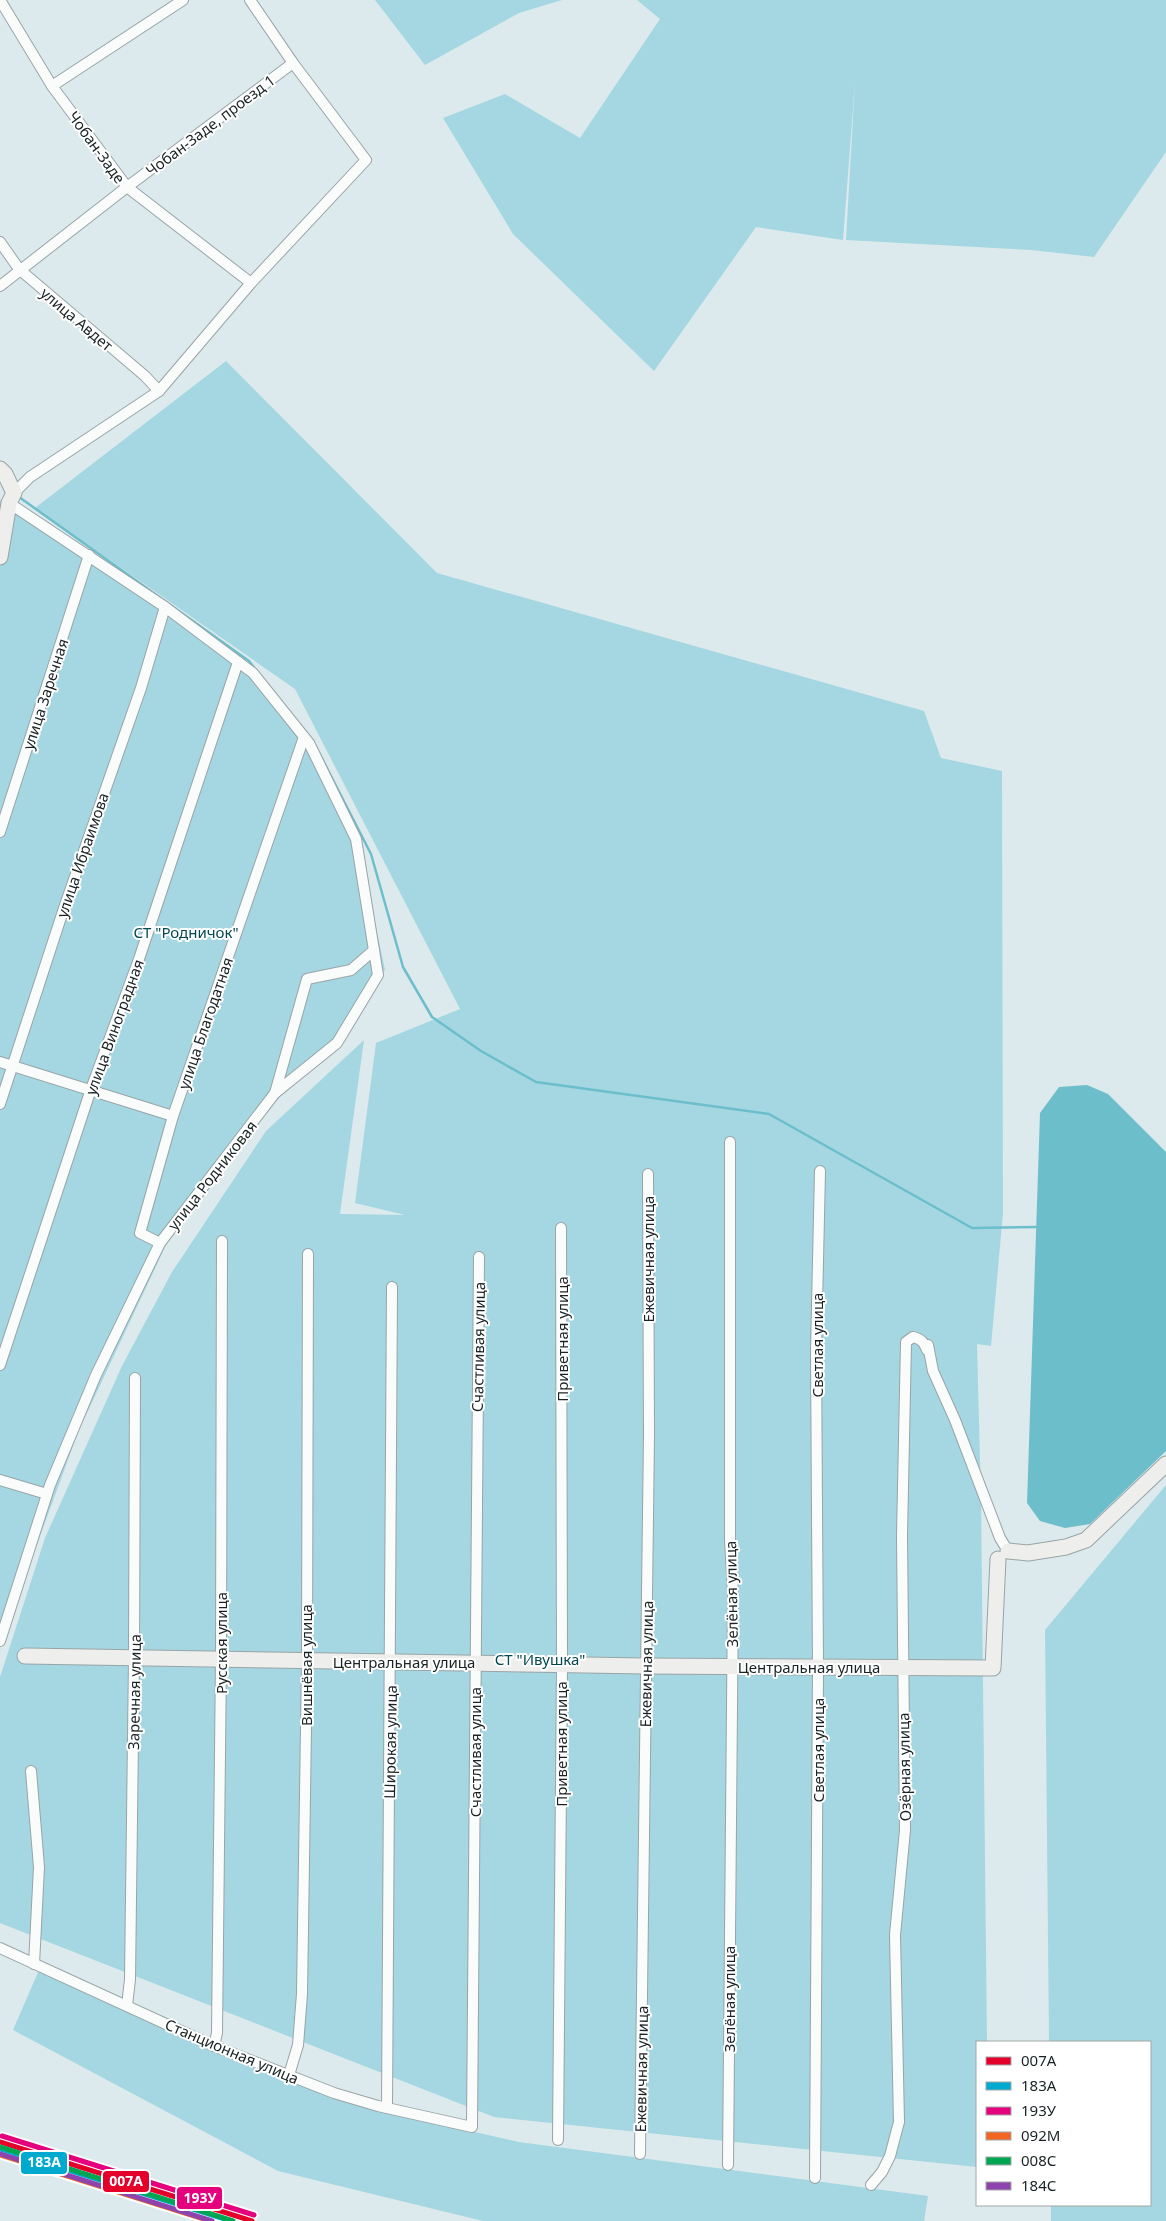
<svg xmlns="http://www.w3.org/2000/svg" width="1166" height="2221" viewBox="0 0 1166 2221" font-family="'Noto Sans',sans-serif">
  <rect width="100%" height="100%" fill="#dceaed"/>
  <g fill="#a4d7e1">
    <path d="M375,0h187l-43,13 -94,52z"/>
    <path d="M637,0h529v152l-72,105 -63,-7 -185,-10 9,-158 -12,158 -87,-13 -102,144 -141,-137 -70,-116 62,-24 75,44 80,-119z"/>
    <path d="M226,361l211,212 487,138 17,47 61,13 1,442 -12,133 -14,-2 4,155 6,543h-10v125l-483,-50 -494,-194v-246l45,-139 77,-172 50,-94 94,-141 98,-91 -24,174 65,1 -50,-12 21,-160 84,-34 -165,-320 -260,-181z"/>
    <path d="M0,500l169,115 76,56 67,83 44,79 29,137 -47,77 -67,58 -104,138 -88,187 -79,215z"/>
    <path d="M1166,1485v736h-115v-16h99v-163h-101l-4,-412z"/>
    <path d="M39,1970l317,135 163,37 409,54 -4,25h-441l-205,-50 -265,-141z"/>
  </g>
  <path fill="#6dbecb" d="M1087,1085l21,9 58,58v299l-76,73 -25,4 -25,-7 -13,-18 13,-390 19,-26z"/>
  <g fill="none" stroke-linecap="round" stroke-linejoin="round">
    <g stroke="#6dbecb" stroke-width="2.5">
      <path d="M19,497l230,164 7,9"/>
      <path d="M315,745l56,109 32,113 29,50 49,34 55,31 233,32 203,114 66,-1"/>
    </g>
    <g stroke="#99a4a6" stroke-width="12">
      <g id="street">
        <path d="M0,0l52,86 75,101 124,96"/>
        <path d="M52,86l131,-86"/>
        <path d="M0,242l19,27 126,107 14,15"/>
        <path d="M0,286l127,-99 166,-124"/>
        <path d="M14,493l16,-16 129,-86 92,-108 115,-123 -73,-97 -43,-63"/>
        <path d="M0,832l89,-277"/>
        <path d="M0,1062l173,54"/>
        <path d="M275,1093l32,-114 44,-9 23,-20"/>
        <path d="M0,1104l64,-196 77,-220 24,-81"/>
        <path d="M160,1243l-20,-10 33,-117 131,-379"/>
        <path d="M928,1345l5,26 22,49 45,118 8,13"/>
        <path d="M0,1365l91,-276 48,-130 99,-297"/>
        <path d="M0,1480l47,14"/>
        <path d="M0,1641l50,-156 46,-110 64,-132 115,-150 62,-50 41,-68 -22,-136 -47,-96 -56,-70 -88,-66 -156,-104"/>
        <path d="M31,1771l8,96 -5,97"/>
        <path d="M0,1948l214,98 120,47 44,13 94,21 7,-870"/>
        <path d="M127,2006l3,-27 4,-321 1,-280"/>
        <path d="M214,2046l3,-13 4,-374 1,-418"/>
        <path d="M289,2075l9,-30 4,-51 5,-333 1,-407"/>
        <path d="M387,2108l5,-821"/>
        <path d="M558,2140l4,-476 -1,-436"/>
        <path d="M640,2154l9,-719 -1,-261"/>
        <path d="M728,2165l5,-572 -3,-53v-398"/>
        <path d="M815,2178l3,-511 -2,-316 4,-180"/>
        <path d="M871,2185l11,-13 8,-16 9,-34 -4,-187 10,-105 -3,-294 4,-194 7,-5c9,2 11,6 14,13"/>
      </g>
    </g>
    <g stroke="#99a4a6" stroke-width="17">
      <g id="secondary">
        <path d="M0,469l5,5 9,19 -5,10 -9,54"/>
        <path d="M1008,1551l20,2 38,-6 20,-7 80,-76"/>
        <path d="M25,1656l621,10 347,2 5,-109"/>
      </g>
    </g>
    <use href="#street" stroke="#fafcfc" stroke-width="10"/>
    <use href="#secondary" stroke="#eeeeec" stroke-width="15"/>
    <g stroke="#fff" stroke-width="9">
      <path id="rail-1" d="M0,2142l252,79"/>
    </g>
    <g stroke="#fff" stroke-width="9">
      <path id="rail-2" d="M0,2149l231,72"/>
    </g>
    <g stroke="#fff" stroke-width="9">
      <path id="rail-3" d="M2,2136l252,79"/>
    </g>
    <g stroke="#fff" stroke-width="9">
      <path id="rail-4" d="M0,2155l210,66"/>
    </g>
    <g stroke="#fff" stroke-width="9">
      <path id="rail-5" d="M0,2147l233,74"/>
    </g>
    <g stroke="#fff" stroke-width="9">
      <path id="rail-6" d="M0,2154l212,67"/>
    </g>
    <use href="#rail-1" stroke="#e4002b" stroke-width="5"/>
    <use href="#rail-2" stroke="#00a9ce" stroke-width="5"/>
    <use href="#rail-3" stroke="#e5007d" stroke-width="5"/>
    <use href="#rail-4" stroke="#f26522" stroke-width="5"/>
    <use href="#rail-5" stroke="#00a651" stroke-width="5"/>
    <use href="#rail-6" stroke="#8e44ad" stroke-width="5"/>
  </g>
  <g text-anchor="middle" dominant-baseline="central" stroke-width="4" stroke-linejoin="round" paint-order="stroke">
    <g font-size="15" fill="#1a2324" stroke="#fff">
      <text transform="translate(210 125) rotate(-37)">Чобан-Заде, проезд 1</text>
      <text transform="translate(97 147) rotate(54)">Чобан-Заде</text>
      <text transform="translate(77 319) rotate(40)">улица Авдет</text>
      <text transform="translate(45 694) rotate(-72)">улица Заречная</text>
      <text transform="translate(82 855) rotate(-71)">улица Ибраимова</text>
      <text transform="translate(205 1023) rotate(-71)">улица Благодатная</text>
      <text transform="translate(114 1027) rotate(-70)">улица Виноградная</text>
      <text transform="translate(212 1175) rotate(-52)">улица Родниковая</text>
      <text transform="translate(648 1259) rotate(-90)">Ежевичная улица</text>
      <text transform="translate(562 1339) rotate(-90)">Приветная улица</text>
      <text transform="translate(817 1345) rotate(-90)">Светлая улица</text>
      <text transform="translate(478 1347) rotate(-89)">Счастливая улица</text>
      <text transform="translate(731 1594) rotate(-91)">Зелёная улица</text>
      <text transform="translate(221 1643) rotate(-90)">Русская улица</text>
      <text x="404" y="1662">Центральная улица</text>
      <text transform="translate(646 1664) rotate(-89)">Ежевичная улица</text>
      <text transform="translate(306 1665) rotate(-90)">Вишнёвая улица</text>
      <text x="809" y="1667">Центральная улица</text>
      <text transform="translate(134 1692) rotate(-89)">Заречная улица</text>
      <text transform="translate(390 1742) rotate(-89)">Широкая улица</text>
      <text transform="translate(561 1744) rotate(-90)">Приветная улица</text>
      <text transform="translate(818 1750) rotate(-90)">Светлая улица</text>
      <text transform="translate(475 1752) rotate(-90)">Счастливая улица</text>
      <text transform="translate(904 1767) rotate(-91)">Озёрная улица</text>
      <text transform="translate(729 1999) rotate(-90)">Зелёная улица</text>
      <text transform="translate(232 2051) rotate(23)">Станционная улица</text>
      <text transform="translate(641 2069) rotate(-89)">Ежевичная улица</text>
    </g>
    <g font-size="15" fill="#034851" stroke="#fff">
      <text x="186" y="932">СТ "Родничок"</text>
      <text x="540" y="1659">СТ "Ивушка"</text>
    </g>
  </g>
  <g stroke="#fff" stroke-width="2">
    <rect x="20" y="2151" width="48" height="24" rx="5" fill="#00a9ce"/>
    <rect x="102" y="2170" width="48" height="23" rx="5" fill="#e4002b"/>
    <rect x="176" y="2186" width="47" height="24" rx="5" fill="#e5007d"/>
  </g>
  <g font-size="14" text-anchor="middle" font-weight="bold" fill="#fff">
    <text x="44" y="2167">183А</text>
    <text x="126" y="2186">007А</text>
    <text x="200" y="2203">193У</text>
  </g>
  <rect x="976" y="2041" width="175" height="165" fill="#ffffff" stroke="#a3a7a7"/>
  <rect x="986" y="2057" width="25" height="8" fill="#e4002b" stroke="#a3a7a7"/>
  <text x="1021" y="2066" font-size="15" fill="#1a2324">007А</text>
  <rect x="986" y="2082" width="25" height="8" fill="#00a9ce" stroke="#a3a7a7"/>
  <text x="1021" y="2091" font-size="15" fill="#1a2324">183А</text>
  <rect x="986" y="2107" width="25" height="8" fill="#e5007d" stroke="#a3a7a7"/>
  <text x="1021" y="2116" font-size="15" fill="#1a2324">193У</text>
  <rect x="986" y="2132" width="25" height="8" fill="#f26522" stroke="#a3a7a7"/>
  <text x="1021" y="2141" font-size="15" fill="#1a2324">092М</text>
  <rect x="986" y="2157" width="25" height="8" fill="#00a651" stroke="#a3a7a7"/>
  <text x="1021" y="2166" font-size="15" fill="#1a2324">008С</text>
  <rect x="986" y="2182" width="25" height="8" fill="#8e44ad" stroke="#a3a7a7"/>
  <text x="1021" y="2191" font-size="15" fill="#1a2324">184С</text>
</svg>
